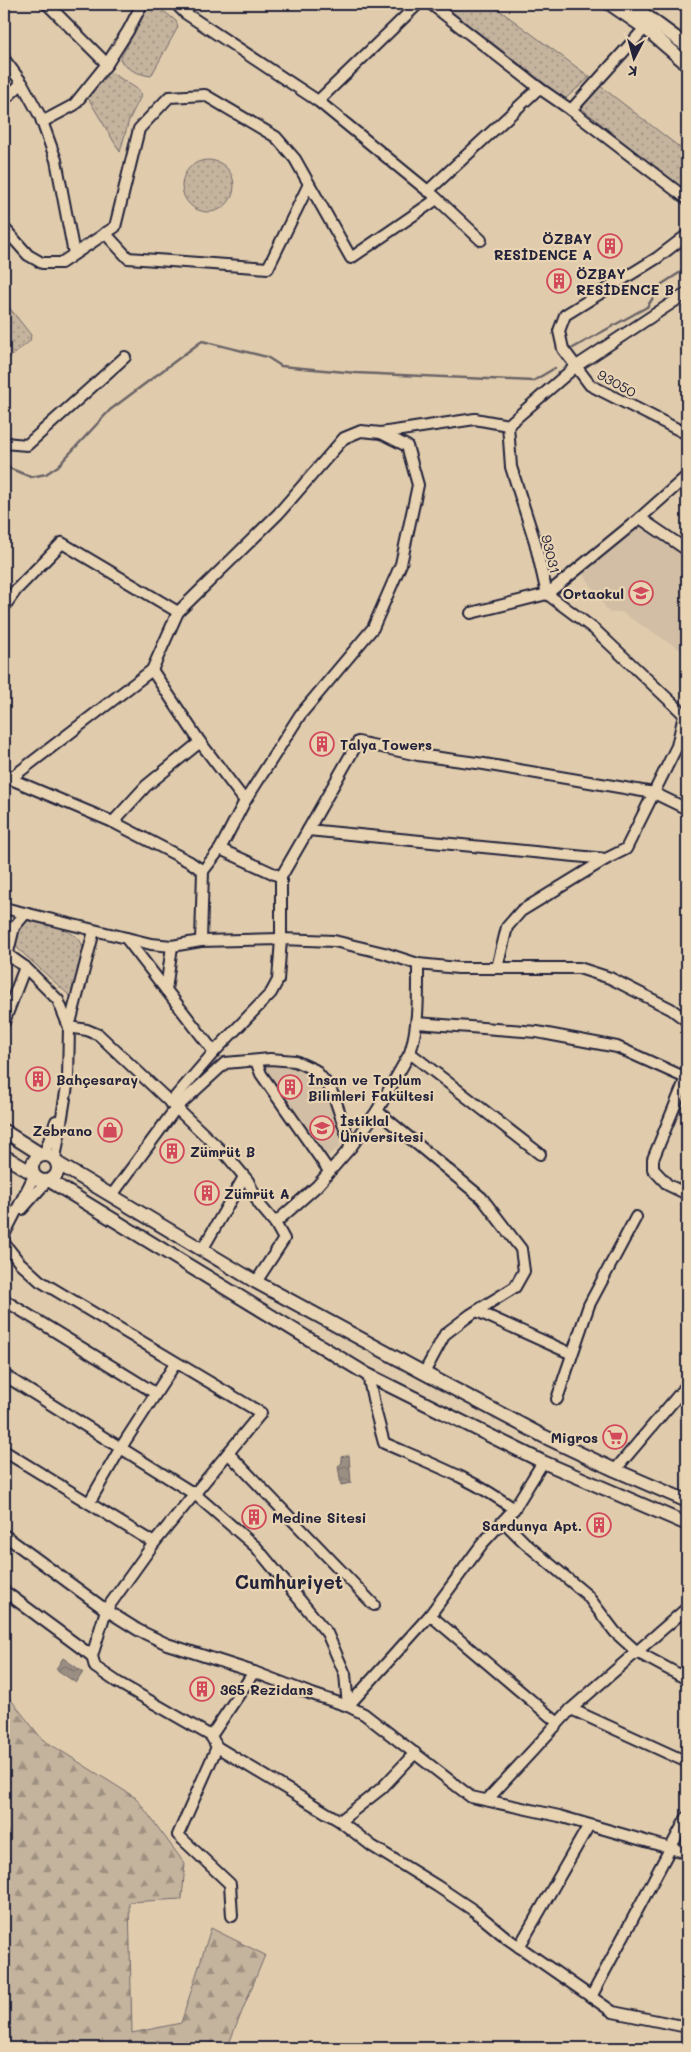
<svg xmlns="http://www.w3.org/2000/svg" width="691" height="2052" viewBox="0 0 691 2052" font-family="Mali,sans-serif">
  <defs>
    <pattern id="grass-dots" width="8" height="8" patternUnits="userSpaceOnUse" patternTransform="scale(1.25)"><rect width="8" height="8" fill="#c4b39d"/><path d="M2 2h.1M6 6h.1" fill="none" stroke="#9f9181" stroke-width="1.8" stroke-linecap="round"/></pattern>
    <pattern id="forest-firs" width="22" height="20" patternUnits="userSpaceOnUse" patternTransform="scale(1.25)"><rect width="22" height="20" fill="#c4b39d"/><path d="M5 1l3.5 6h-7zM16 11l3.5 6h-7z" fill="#9f9181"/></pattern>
    <pattern id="water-waves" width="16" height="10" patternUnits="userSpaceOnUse" patternTransform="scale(1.25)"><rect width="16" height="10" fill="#9b8e83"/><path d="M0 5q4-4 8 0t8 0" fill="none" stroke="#7e746c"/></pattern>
  </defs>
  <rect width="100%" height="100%" fill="#e0ccad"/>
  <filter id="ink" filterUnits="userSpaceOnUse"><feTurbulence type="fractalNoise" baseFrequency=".02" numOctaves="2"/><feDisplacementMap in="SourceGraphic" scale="10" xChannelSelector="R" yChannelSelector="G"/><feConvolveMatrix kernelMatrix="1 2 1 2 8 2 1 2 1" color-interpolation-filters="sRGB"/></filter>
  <g filter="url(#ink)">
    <g fill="#d1bea4">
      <path d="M640,525l47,30v99l-66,-42 -12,1 -26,-40z"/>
      <path d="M283,1063l18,3 22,20 13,22 4,39 -14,10 -61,-84 -3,-9z"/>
    </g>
    <g fill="url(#grass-dots)" stroke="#736a6c">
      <path d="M442,4h49l99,73 -25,22z"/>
      <path d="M156,5l20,16 2,6 -27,49c-10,-1 -27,-7 -31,-17l29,-53z"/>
      <path d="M112,73l27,17 2,6 -12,24 -9,32 -32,-54 18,-24z"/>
      <path d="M599,85l88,68v40l-107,-86z"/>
      <circle cx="208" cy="186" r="26"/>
      <path d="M4,306h4l23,29 -1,6 -26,21z"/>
      <path d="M25,920c16,4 59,9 58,30 -1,15 -9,32 -13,46l-56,-51v-9z"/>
    </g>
    <path fill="url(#forest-firs)" stroke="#736a6c" d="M4,1691l38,48 94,59 49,66 -3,35 -53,3 3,131 49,-10 30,-95 54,27 -35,86 -1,7h-225z"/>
    <g fill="url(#water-waves)" stroke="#6b6366">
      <path d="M349,1455l2,28 -10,2 -3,-19 4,-3 -1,-6z"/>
      <path d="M63,1658l20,14 -7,11 -20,-14z"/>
    </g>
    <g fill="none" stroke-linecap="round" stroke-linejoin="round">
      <g stroke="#6b6366" stroke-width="2.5">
        <path d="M573,348l74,-41 15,-23 25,-16"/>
        <path d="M4,466l27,11 15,-3 12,-8 52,-56 92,-69 65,16 14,9 75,7 177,8 22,-13"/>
      </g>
      <g stroke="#22223b" stroke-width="14">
        <g id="minor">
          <path d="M47,4l60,60"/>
          <path d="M176,4l9,9 133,88 110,90 111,-103 32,22 74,-82"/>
          <path d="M431,4l108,84"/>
          <path d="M4,59l18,24 -18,17"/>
          <path d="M22,83l18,33 16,44 18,94"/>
          <path d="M318,101l100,-97"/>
          <path d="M571,110l116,89"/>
          <path d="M42,122l32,-17 33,-41 21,-33 14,-27"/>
          <path d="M433,195l48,45"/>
          <path d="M4,228l24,27 14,8h19l54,-36 24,-98 30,-32 36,-2 71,42 19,22 56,99 86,-59"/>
          <path d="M105,233l23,25 140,10 41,-84"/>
          <path d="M687,235l-30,23 -92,57 -6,16 4,18 27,36 97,49"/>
          <path d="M687,293l-112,74 -67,58 3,42 24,75 12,52 47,35 93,88"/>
          <path d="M4,443l23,2 98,-88"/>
          <path d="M687,476l-47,42 47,32"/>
          <path d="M4,607l12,-17 46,-47 116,69"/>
          <path d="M471,613l76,-19 93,-76"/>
          <path d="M152,670l48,72 45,59"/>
          <path d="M6,777l107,45 77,40 13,9"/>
          <path d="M10,779l142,-109 26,-58 100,-98 66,-76 17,-7 20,2 94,-14 33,6"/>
          <path d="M113,822l33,-36 54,-44"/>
          <path d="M308,830l50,-88 60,13 66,9 170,29 33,16"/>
          <path d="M281,877l27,-47 298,29"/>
          <path d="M4,908l147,36 21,2 29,-5 80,-2 53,2 50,12 34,11 40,4h121l31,10 61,31 16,12"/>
          <path d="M94,931l-25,96 18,3 12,5 129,122 20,24 11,23 16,19"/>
          <path d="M126,938l88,114"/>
          <path d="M201,941l2,-70 17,-22 25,-48 55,-86 73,-87 28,-64 17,-79 -11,-39 -26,-13"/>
          <path d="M4,952l21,15 33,33 11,27 -1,53 -13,79"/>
          <path d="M7,956l7,-29 11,-13"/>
          <path d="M497,968l10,-41 14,-16 85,-52 20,-10 51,-103 7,-31"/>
          <path d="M166,990l6,-44"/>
          <path d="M4,1022l21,-55"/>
          <path d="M417,1023l120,9 80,15 69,31"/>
          <path d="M410,1053l130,101"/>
          <path d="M256,1061l5,13 68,97"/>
          <path d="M687,1076l-34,83v10l15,16 19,9"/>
          <path d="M170,1103l44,-51 57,-59 7,-13 3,-41v-62l-61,-28"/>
          <path d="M377,1111l33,-58c9,-29 8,-58 8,-89"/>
          <path d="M351,1147l26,-36 105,87 39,51 3,22 -9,16 -45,28 -25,19 -21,39"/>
          <path d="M44,1155l12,-34"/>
          <path d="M112,1195l64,-87 49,-45 45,-4 25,2 20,9 13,15 7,14 16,48 -34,39 -42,37 9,16 -28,43"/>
          <path d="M22,1209l24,-27"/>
          <path d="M4,1235l30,-59"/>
          <path d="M4,1243l15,19 21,19 221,132 -107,130 -48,67 -14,46 3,11 22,15 94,54 6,11 123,74 32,25 65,40 36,24 35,29 105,73 74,15"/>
          <path d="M202,1250l42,-73"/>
          <path d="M4,1300l151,93"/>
          <path d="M477,1311l95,43"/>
          <path d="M4,1375l192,120 60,52 71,86 18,41 3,32"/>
          <path d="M368,1375l8,38 8,30c46,20 89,36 130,66"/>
          <path d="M557,1399l32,-94 47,-88"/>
          <path d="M4,1451l150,92"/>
          <path d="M228,1453l146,152"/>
          <path d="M615,1470l72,-85"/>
          <path d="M89,1503l31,-54 55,-85"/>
          <path d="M503,1521l22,22 62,52 28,37 22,20 50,27"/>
          <path d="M4,1535l102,75 32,20 29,14 87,28 55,21 39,13 16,8 107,83 88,19 128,37"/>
          <path d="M4,1591l88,65"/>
          <path d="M430,1615l128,108"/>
          <path d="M348,1706l82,-91 52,-71 32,-35 29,-47"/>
          <path d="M571,1709l116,53"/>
          <path d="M211,1736l43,-64"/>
          <path d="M217,1747l-39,88 52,49 2,32"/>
          <path d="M487,1800l84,-91 116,-101"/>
          <path d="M340,1821l42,-33 33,-35"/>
          <path d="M519,1947l70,-122"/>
          <path d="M591,1997l96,-180"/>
        </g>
      </g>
      <g stroke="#22223b" stroke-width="16">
        <g id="major">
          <path d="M610,4l35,24 42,36"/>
          <path d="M630,4l57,42"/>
          <path d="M4,1131l38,24"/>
          <circle cx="45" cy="1168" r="13"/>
          <path d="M4,1156l28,17"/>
          <path d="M57,1163l199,119 168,91 119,63 72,34 72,31"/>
          <path d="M50,1181l318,194 175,87 144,62"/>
        </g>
      </g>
      <use href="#minor" stroke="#e8d3b2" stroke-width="10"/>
      <use href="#major" stroke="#e8d3b2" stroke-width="12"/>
    </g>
  </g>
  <defs>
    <g id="building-ring" transform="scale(1.25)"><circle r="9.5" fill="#e8d3b2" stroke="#d1495b" stroke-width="1.5"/><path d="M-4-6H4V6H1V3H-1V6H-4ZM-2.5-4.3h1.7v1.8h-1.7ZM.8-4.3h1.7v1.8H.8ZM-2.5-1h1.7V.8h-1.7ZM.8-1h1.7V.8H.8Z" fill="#d1495b"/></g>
    <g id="school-ring" transform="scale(1.25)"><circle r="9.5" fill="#e8d3b2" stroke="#d1495b" stroke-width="1.5"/><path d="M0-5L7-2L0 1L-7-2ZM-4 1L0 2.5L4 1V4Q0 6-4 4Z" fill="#d1495b"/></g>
    <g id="university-ring" transform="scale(1.25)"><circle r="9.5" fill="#e8d3b2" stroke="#d1495b" stroke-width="1.5"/><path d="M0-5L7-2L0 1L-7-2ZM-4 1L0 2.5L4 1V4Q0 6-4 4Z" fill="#d1495b"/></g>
    <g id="shop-ring" transform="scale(1.25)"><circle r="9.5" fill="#e8d3b2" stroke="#d1495b" stroke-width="1.5"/><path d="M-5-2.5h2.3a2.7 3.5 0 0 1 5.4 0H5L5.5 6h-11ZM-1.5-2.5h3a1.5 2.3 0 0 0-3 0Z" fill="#d1495b"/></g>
    <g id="supermarket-ring" transform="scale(1.25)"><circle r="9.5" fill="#e8d3b2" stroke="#d1495b" stroke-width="1.5"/><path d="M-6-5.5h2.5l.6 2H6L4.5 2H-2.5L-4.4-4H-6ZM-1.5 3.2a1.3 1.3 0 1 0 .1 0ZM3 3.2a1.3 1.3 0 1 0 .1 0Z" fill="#d1495b"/></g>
  </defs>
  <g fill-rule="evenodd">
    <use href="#building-ring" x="610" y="246"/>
    <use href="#building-ring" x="559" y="281"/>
    <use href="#school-ring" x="641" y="593"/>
    <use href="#building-ring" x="322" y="744"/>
    <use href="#building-ring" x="38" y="1079"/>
    <use href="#building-ring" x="290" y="1087"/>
    <use href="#university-ring" x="322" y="1128"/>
    <use href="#shop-ring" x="110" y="1130"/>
    <use href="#building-ring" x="172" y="1151"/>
    <use href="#building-ring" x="207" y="1193"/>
    <use href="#supermarket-ring" x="615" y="1437"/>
    <use href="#building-ring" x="254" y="1517"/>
    <use href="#building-ring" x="599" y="1525"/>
    <use href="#building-ring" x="202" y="1689"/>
  </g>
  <g text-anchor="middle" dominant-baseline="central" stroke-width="4.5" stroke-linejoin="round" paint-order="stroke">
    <g font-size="14" font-weight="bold" fill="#22223b" stroke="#e8d3b2" text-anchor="start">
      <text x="592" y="238" text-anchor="end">ÖZBAY<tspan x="592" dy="16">RESİDENCE A</tspan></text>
      <text x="576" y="273">ÖZBAY<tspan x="576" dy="16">RESİDENCE B</tspan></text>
      <text x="624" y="593" text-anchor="end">Ortaokul</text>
      <text x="340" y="744">Talya Towers</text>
      <text x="56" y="1079">Bahçesaray</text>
      <text x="308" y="1079">İnsan ve Toplum<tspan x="308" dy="16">Bilimleri Fakültesi</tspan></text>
      <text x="340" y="1120">İstiklal<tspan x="340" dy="16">Üniversitesi</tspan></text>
      <text x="92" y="1130" text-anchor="end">Zebrano</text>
      <text x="190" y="1151">Zümrüt B</text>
      <text x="224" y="1193">Zümrüt A</text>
      <text x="598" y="1437" text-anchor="end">Migros</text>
      <text x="272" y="1517">Medine Sitesi</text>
      <text x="582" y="1525" text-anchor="end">Sardunya Apt.</text>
      <text x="220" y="1689">365 Rezidans</text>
    </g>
    <g font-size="14" fill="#22223b" stroke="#e8d3b2">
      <text transform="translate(617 383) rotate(29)">93050</text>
      <text transform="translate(551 554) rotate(76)">93031</text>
    </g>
    <g font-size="19" font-weight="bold" fill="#22223b" stroke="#e8d3b2">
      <text x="289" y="1581">Cumhuriyet</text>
    </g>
  </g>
  <rect width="691" height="2052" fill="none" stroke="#e8d3b2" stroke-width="20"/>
  <rect x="10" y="10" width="671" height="2032" fill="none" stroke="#22223b" stroke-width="2" filter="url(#ink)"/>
  <g transform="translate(634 58) rotate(186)" stroke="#e8d3b2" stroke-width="4" paint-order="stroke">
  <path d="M0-4L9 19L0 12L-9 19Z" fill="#22223b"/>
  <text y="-8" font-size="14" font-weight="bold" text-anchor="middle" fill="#22223b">K</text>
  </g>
</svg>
